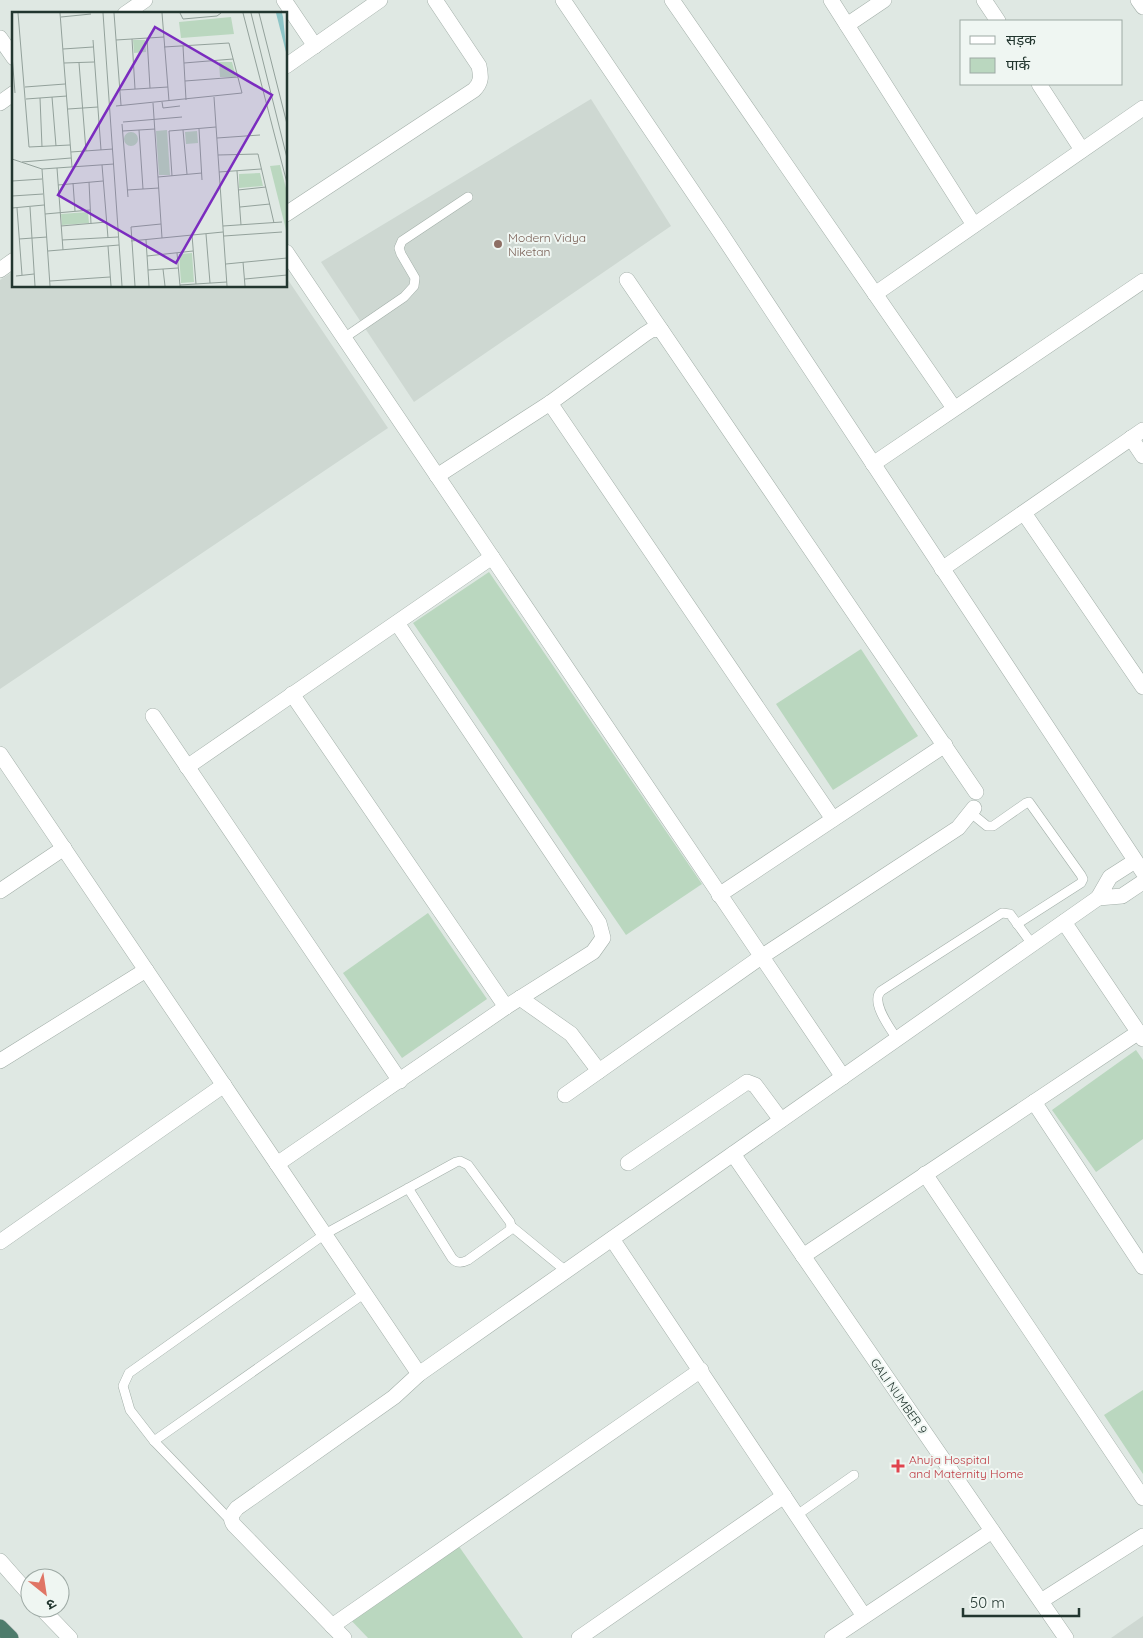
<svg xmlns="http://www.w3.org/2000/svg" width="1143" height="1638" viewBox="0 0 1143 1638" font-family="Quicksand,'Noto Sans Devanagari',sans-serif">
  <rect width="100%" height="100%" fill="#dfe8e3"/>
  <g fill="#ced8d2">
    <path d="M591,99l80,127 -257,176 -93,-140z"/>
    <path d="M14,271v15h272v-9l102,151 -388,261v-409z"/>
    <path d="M1143,1616v22h-32z"/>
  </g>
  <g fill="#bad7bf">
    <path d="M489,572l213,312 -76,51 -213,-312z"/>
    <path d="M861,649l57,87 -85,54 -57,-86z"/>
    <path d="M428,913l59,86 -85,59 -59,-85z"/>
    <path d="M1136,1050l7,10v79l-47,33 -44,-62z"/>
    <path d="M1143,1390v84l-39,-59z"/>
    <path d="M458,1545l65,93h-155l-20,-21z"/>
  </g>
  <g fill="none" stroke-linecap="round" stroke-linejoin="round">
    <g stroke="#a3afa9" stroke-width="10">
      <g id="service">
        <path d="M344,338l60,-41 10,-11 1,-8 -14,-24 -2,-6 3,-7 66,-44"/>
        <path d="M971,813l16,13h6l33,-23 3,-1 52,73 2,4 -2,4 -64,41"/>
        <path d="M897,1039c-7,-11 -27,-37 -16,-48l121,-78 8,1 22,30"/>
        <path d="M511,1226l55,45"/>
        <path d="M154,1441l211,-148"/>
        <path d="M797,1515l57,-40"/>
        <path d="M231,1521l-77,-80 -24,-31 -7,-24 6,-13 196,-139 131,-72 4,-1 8,4 42,57 1,4 -1,4 -42,30c-6,3 -11,4 -16,-2l-44,-70"/>
      </g>
    </g>
    <g stroke="#a3afa9" stroke-width="16">
      <g id="minor">
        <path d="M284,0l31,46"/>
        <path d="M672,0l282,408"/>
        <path d="M831,0l143,225"/>
        <path d="M984,0l14,21"/>
        <path d="M1138,0l5,7"/>
        <path d="M125,14l20,-14"/>
        <path d="M847,25l37,-25"/>
        <path d="M0,38l14,20"/>
        <path d="M286,66l94,-66"/>
        <path d="M1039,84l43,66"/>
        <path d="M0,103l14,-10"/>
        <path d="M286,214l188,-124c8,-8 7,-14 5,-24l-44,-66"/>
        <path d="M286,252l557,825"/>
        <path d="M0,270l14,-10"/>
        <path d="M627,280l349,512"/>
        <path d="M875,294l268,-186"/>
        <path d="M550,403l283,416"/>
        <path d="M1131,438l12,18"/>
        <path d="M873,464l270,-183"/>
        <path d="M437,476l113,-73 95,-69 8,-5 8,1"/>
        <path d="M1024,513l119,174"/>
        <path d="M942,569l201,-139"/>
        <path d="M292,694l214,313"/>
        <path d="M153,716l247,365"/>
        <path d="M0,754l419,620"/>
        <path d="M187,767l305,-210"/>
        <path d="M1135,861l-25,16 -12,21 24,-2 21,-14"/>
        <path d="M0,891l64,-43"/>
        <path d="M719,895l226,-150"/>
        <path d="M1064,922l79,117"/>
        <path d="M520,998l51,36 28,37"/>
        <path d="M0,1061l146,-91"/>
        <path d="M565,1095l196,-138 197,-129 16,-20"/>
        <path d="M1034,1102l109,165"/>
        <path d="M733,1154l333,484"/>
        <path d="M628,1163l119,-81 8,3 26,35"/>
        <path d="M277,1164l229,-157 87,-55 10,-14 -4,-15 -202,-300"/>
        <path d="M925,1174l218,324"/>
        <path d="M612,1239l252,377"/>
        <path d="M0,1242l224,-157"/>
        <path d="M803,1256l336,-224"/>
        <path d="M1041,1601l102,-65"/>
        <path d="M332,1626l369,-256"/>
        <path d="M344,1638l-110,-113c-5,-7 -2,-11 3,-17l157,-111 25,-23 679,-476"/>
        <path d="M579,1638l205,-142"/>
        <path d="M832,1638l160,-107"/>
      </g>
    </g>
    <g stroke="#a3afa9" stroke-width="16">
      <g id="tertiary">
        <path d="M563,0l157,232 423,640"/>
        <path d="M0,1561l30,34"/>
        <path d="M41,1608l29,30"/>
      </g>
    </g>
    <g stroke="#bdc3c1" stroke-width="16">
      <path id="trunk" d="M0,1627l11,11"/>
    </g>
    <use href="#service" stroke="#fff" stroke-width="9"/>
    <use href="#minor" stroke="#fff" stroke-width="15"/>
    <use href="#tertiary" stroke="#fff" stroke-width="15"/>
    <use href="#trunk" stroke="#4e7c6c" stroke-width="15"/>
  </g>
  <circle fill="#8d6e63" stroke="#eff6f2" stroke-width="2" cx="498" cy="244" r="5"/>
  <path fill="#e0444e" stroke="#eff6f2" stroke-width="2" d="M895.5 1458.5h5v5h5v5h-5v5h-5v-5h-5v-5h5z"/>
  <g text-anchor="middle" dominant-baseline="central" stroke-width="4" stroke-linejoin="round" paint-order="stroke">
    <g font-size="12" fill="#785e54" stroke="#eff6f2" text-anchor="start">
      <text x="508" y="237">Modern Vidya<tspan x="508" dy="14">Niketan</tspan></text>
    </g>
    <g font-size="12" fill="#22362f" stroke="#eff6f2">
      <text transform="translate(899 1396) rotate(55)">GALI NUMBER 9</text>
    </g>
    <g font-size="12" fill="#be3a42" stroke="#eff6f2" text-anchor="start">
      <text x="909" y="1459">Ahuja Hospital<tspan x="909" dy="14">and Maternity Home</tspan></text>
    </g>
  </g>
  <g transform="translate(12 12)">
    <rect width="275" height="275" fill="#dfe8e3"/>
    <path d="M219,5l3,17 -53,4 -2,-16zM121,28h12l1,12 -12,1zM207,50h13l4,15h-16zM155,118l3,45h-11l-3,-44zM185,119l1,12 -12,1 -1,-12zM112 127a7 7 0 1 1 14 0a7 7 0 1 1-14 0ZM268,153l7,27v42l-17,-68zM248,161l3,13 -24,2v-14zM76,200l1,11 -27,2 -1,-11zM180,241l2,29 -13,1 -2,-29z" fill="#bad7bf"/>
    <path d="M264,1h6l1,4 4,39z" fill="#8dc5c7"/>
    <path fill="none" stroke="#93a19b" stroke-width="1" d="M6,1l11,134 41,-2M48,1l12,154M91,1l19,273M102,1l7,92M150,1l7,88M168,1l3,6 34,-3 4,-3M231,1l44,170M239,1l36,145M247,1l28,111M49,5l30,-3M135,26l3,50M120,27l3,50M81,28l8,110M104,28l48,-3M171,34l3,54M51,37l30,-2M0,43l3,38M52,51l30,-1M67,51l7,88M172,51l49,-4M173,69l53,-4M13,75l40,-3M108,78l48,-3M40,85l4,49M202,85l13,189M28,86l2,49M14,87l41,-3M150,90l1,6 17,-2M141,91l9,135M104,94l126,-13 -13,-50 -65,4M56,97l30,-2M111,110l59,-5M110,112l6,73M187,117l3,51M127,118l4,59M171,118l4,44M111,119l32,-2M205,126l43,-3M59,140l42,-3M206,143l40,-1 16,69M0,147l30,10 72,-5M10,150l49,-4M90,153l6,73M45,156l6,82M30,157l8,117M225,159l4,54M207,160l42,-3M160,164l-3,-45 47,-4M146,165l44,-4M0,169l30,-2M77,170l2,42M61,171l2,28M46,173l45,-4M115,178l32,-2M226,178l28,-3M0,184l31,-2M18,195l5,79M228,195l30,-3M0,196l32,-3M5,196l5,67M33,202l45,-4M49,214l46,-4M211,214l59,-4M194,222l4,49M180,223l4,49M212,224l58,-4M7,227l28,-2M50,228l56,-3M134,228l3,46M119,229l92,-9M96,234l3,40M36,239l71,-6M165,241l3,33M135,244l46,-5M231,250l2,24M214,252l61,-6M151,257l2,17M136,258l30,-2M4,264l18,-2M233,267l42,-4M38,269l60,-4M168,273l47,-3M123,274l-4,-59 30,-3"/>
    <path fill="#7b2cbf" fill-opacity="0.15" stroke="#7b2cbf" stroke-width="2.5" d="M143,15l117,68 -96,168 -118,-68z"/>
    <rect width="275" height="275" fill="none" stroke="#22362f" stroke-width="2.5"/>
  </g>
  <rect x="960" y="20" width="162" height="65" fill="#eff6f2" stroke="#9da9a4"/>
  <rect x="970" y="36" width="25" height="8" fill="#ffffff" stroke="#9da9a4"/>
  <text x="1006" y="45" font-size="15" fill="#22362f">सड़क</text>
  <rect x="970" y="58" width="25" height="15" fill="#bad7bf" stroke="#9da9a4"/>
  <text x="1006" y="70" font-size="15" fill="#22362f">पार्क</text>
  <g transform="translate(45 1593) rotate(150)"><circle r="24" fill="#eff6f2" stroke="#9da9a4"/>
  <path d="M0-4L9 19L0 12L-9 19Z" fill="#e07565"/>
  <text y="-8" font-size="14" font-weight="bold" text-anchor="middle" fill="#22362f">उ</text>
  </g>
  <path d="M963 1608v8h116v-8" fill="none" stroke="#22362f" stroke-width="2.5"/>
  <text x="970" y="1608" font-size="15" fill="#22362f" stroke="#eff6f2" stroke-width="4" paint-order="stroke">50 m</text>
</svg>
